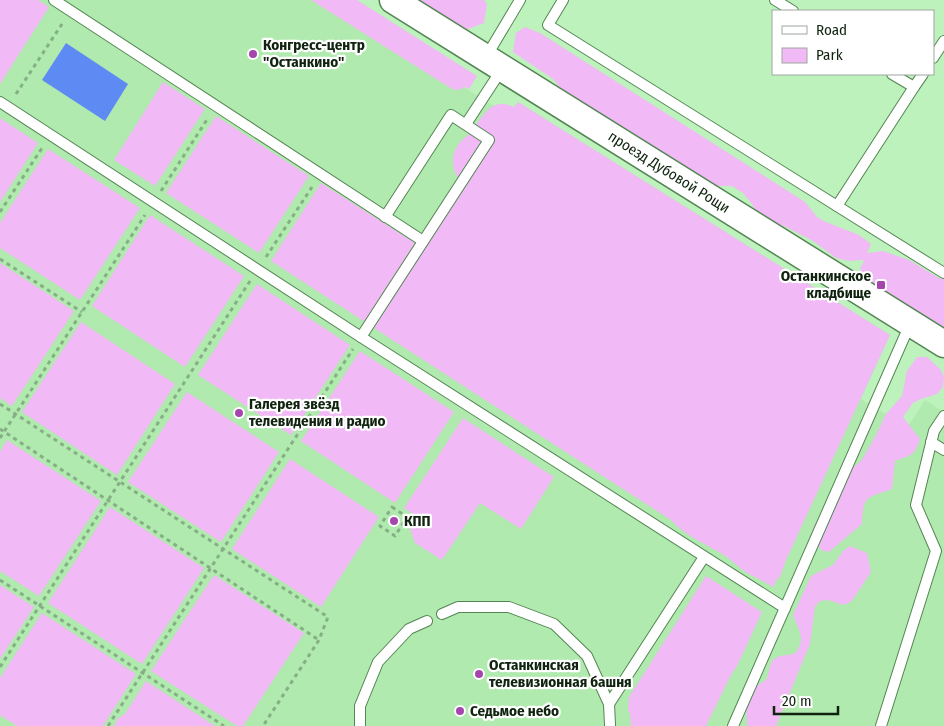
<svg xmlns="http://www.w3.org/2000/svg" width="944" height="726" viewBox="0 0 944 726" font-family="'Fira Sans Condensed',sans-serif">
  <rect width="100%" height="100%" fill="#bdf2bc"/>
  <path fill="#b0eaae" d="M0,0h326l182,115 10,-13 372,233 -29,64 46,29 18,-28 19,12v314h-944z"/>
  <g fill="#f1b9f5">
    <path d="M0,0h38l11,7 -49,77z"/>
    <path d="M311,0h46l120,76 -8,13 -4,-2 -6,3 -7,-1z"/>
    <path d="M406,0h78l3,4 -3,19 -26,10z"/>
    <path d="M525,27l15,6 265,169 12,15 9,5 33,13 12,9 -4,9 16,-2 26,9 30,18 5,1v51l-76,-47 -8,-14 4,-9 -15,1 -13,-3 -23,-17 -29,-15 -13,-2 -12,-7 -7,-13 -9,-11 -11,-7h-27l-43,-29 -46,-34 -16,3 -38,-36 -9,-11 -40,-27 3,-19z"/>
    <path d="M163,82l42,27 -50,77 -41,-26z"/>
    <path d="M518,102l372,233 -104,225 -6,17 -3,2 -4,8c-8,-5 -16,-9 -24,-13 -9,-5 -17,-14 -25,-19 -18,-11 -39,-19 -53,-35l-297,-192 90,-142c-12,-13 -16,-30 -3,-45 4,-3 8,-7 11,-11 13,-15 18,-33 42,-23z"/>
    <path d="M216,116l93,60 -50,77 -93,-60z"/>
    <path d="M0,118l38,25 -38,59z"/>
    <path d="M48,149l92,59 -60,92 -80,-52v-25z"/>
    <path d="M321,183l94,60 -50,79 -94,-61z"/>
    <path d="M150,215l94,61 -59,91 -93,-61z"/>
    <path d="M0,263l74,48 -62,95 -12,-8z"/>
    <path d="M257,284l93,61 -59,90 -93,-60z"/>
    <path d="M81,322l94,62 -58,91 -95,-63z"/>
    <path d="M360,351l94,61 -59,91 -94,-62z"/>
    <path d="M917,357h10l14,13 3,7 -1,10 -6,7 -16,5 -8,4 -10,14 17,22c-5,17 -11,17 -25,22l-3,28c-25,9 -29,6 -30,35l-33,28 -8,-2 -8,-14v-8l27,-50 21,-17 13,-22 12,-25 16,-18 5,-25z"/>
    <path d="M187,392l92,60 -58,90 -93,-60z"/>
    <path d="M463,418l91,59 -33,52 -41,-26 -38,57 -27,-17 -6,-17 7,-10 -12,-8z"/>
    <path d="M7,440l94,61 -62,95 -39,-25v-119z"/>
    <path d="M290,459l89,58 -58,90 -89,-58z"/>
    <path d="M110,507l94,61 -62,96 -94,-61z"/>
    <path d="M850,546l17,7 4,19 -19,29 -8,4 -16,-5 -8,1 -5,6 -5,37 -34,82h-29l-1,-20 6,-17 15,-10c5,-22 4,-22 27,-25 13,-14 5,-23 -1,-39l18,-39 22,-11 10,-14z"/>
    <path d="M214,575l90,58 -61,93h-6l-86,-55z"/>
    <path d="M706,576l56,36 -25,54 -6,9 -25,51h-75l-1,-13 -2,-2 1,-14z"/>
    <path d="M0,585l34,22 -34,52z"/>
    <path d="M42,613l94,61 -33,52h-86l-17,-11v-37z"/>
    <path d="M146,681l69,45h-101l4,-8 7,-4z"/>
  </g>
  <path fill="#5d8bf3" d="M66,43l62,41 -23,37 -63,-41z"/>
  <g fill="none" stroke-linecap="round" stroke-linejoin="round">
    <g stroke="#548554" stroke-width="12">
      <g id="service">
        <path d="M54,0l369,241"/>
        <path d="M563,0l-15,25 396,248"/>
        <path d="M775,0l18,11"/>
        <path d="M486,57l34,-57"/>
        <path d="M933,58l11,-17"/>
        <path d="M892,74l22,13 9,-13"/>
        <path d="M0,102l361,235 424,271"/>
        <path d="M466,124l36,-55"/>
        <path d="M837,206l77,-119"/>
        <path d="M361,337l128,-197 -38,-25 -66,102"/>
        <path d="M931,442l13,8"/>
        <path d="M442,614l16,-7h51l45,17 33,32 22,48 1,21"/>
        <path d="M609,704l95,-147"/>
        <path d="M360,726v-20l18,-44 31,-33 18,-8"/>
        <path d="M733,726l177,-402"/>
        <path d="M881,726l55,-175 -20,-46 18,-74 10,-15"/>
      </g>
    </g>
    <g stroke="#548554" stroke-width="29">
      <path id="tertiary" d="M393,0l551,344"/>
    </g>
    <g stroke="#85af84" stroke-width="3" stroke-dasharray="4 4" stroke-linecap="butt">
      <path d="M16,94l46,-70"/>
      <path d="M161,191l47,-73"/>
      <path d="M0,212l42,-64"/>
      <path d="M266,257l46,-70"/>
      <path d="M0,259l82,53"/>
      <path d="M0,404l328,213 -9,23 -56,86"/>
      <path d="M0,429l319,211"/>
      <path d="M0,438l145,-223"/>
      <path d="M392,507l15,10 -12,19 -15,-10z"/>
      <path d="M0,580l224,146"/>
      <path d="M0,667l250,-386"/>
      <path d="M108,726l245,-377"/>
    </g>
    <use href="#service" stroke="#fff" stroke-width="10"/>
    <use href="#tertiary" stroke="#fff" stroke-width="26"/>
  </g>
  <g fill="#a545ad" stroke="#fff" stroke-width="2">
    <circle cx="253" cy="54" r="5"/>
    <rect x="876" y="280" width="10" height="10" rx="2.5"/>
    <circle cx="239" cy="413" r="5"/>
    <circle cx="394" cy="521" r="5"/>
    <circle cx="479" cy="674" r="5"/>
    <circle cx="460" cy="711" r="5"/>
  </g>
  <g text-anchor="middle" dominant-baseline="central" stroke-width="4.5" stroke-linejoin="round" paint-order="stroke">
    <g font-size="15" font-weight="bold" fill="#0f230f" stroke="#fff" text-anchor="start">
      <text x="263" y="45">Конгресс-центр<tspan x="263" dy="17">"Останкино"</tspan></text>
      <text x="871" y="276" text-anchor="end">Останкинское<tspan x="871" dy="17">кладбище</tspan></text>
      <text x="249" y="404">Галерея звёзд<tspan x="249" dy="17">телевидения и радио</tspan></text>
      <text x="404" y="521">КПП</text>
      <text x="489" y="665">Останкинская<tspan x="489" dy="17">телевизионная башня</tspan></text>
      <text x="470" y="711">Седьмое небо</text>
    </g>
    <g font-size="15" fill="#0f230f" stroke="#fff">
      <text transform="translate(669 172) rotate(32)">проезд Дубовой Рощи</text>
    </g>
  </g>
  <rect x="772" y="10" width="162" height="65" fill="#ffffff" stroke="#9fa79f"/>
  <rect x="782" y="26" width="25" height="8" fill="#ffffff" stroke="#9fa79f"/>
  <text x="816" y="35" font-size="15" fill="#0f230f">Road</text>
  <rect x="782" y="48" width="25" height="15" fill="#f1b9f5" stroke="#9fa79f"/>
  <text x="816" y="60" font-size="15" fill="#0f230f">Park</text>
  <path d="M774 706v8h64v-8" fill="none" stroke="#0f230f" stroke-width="2.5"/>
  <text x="782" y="706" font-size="15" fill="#0f230f" stroke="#ffffff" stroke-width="4" paint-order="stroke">20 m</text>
</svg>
